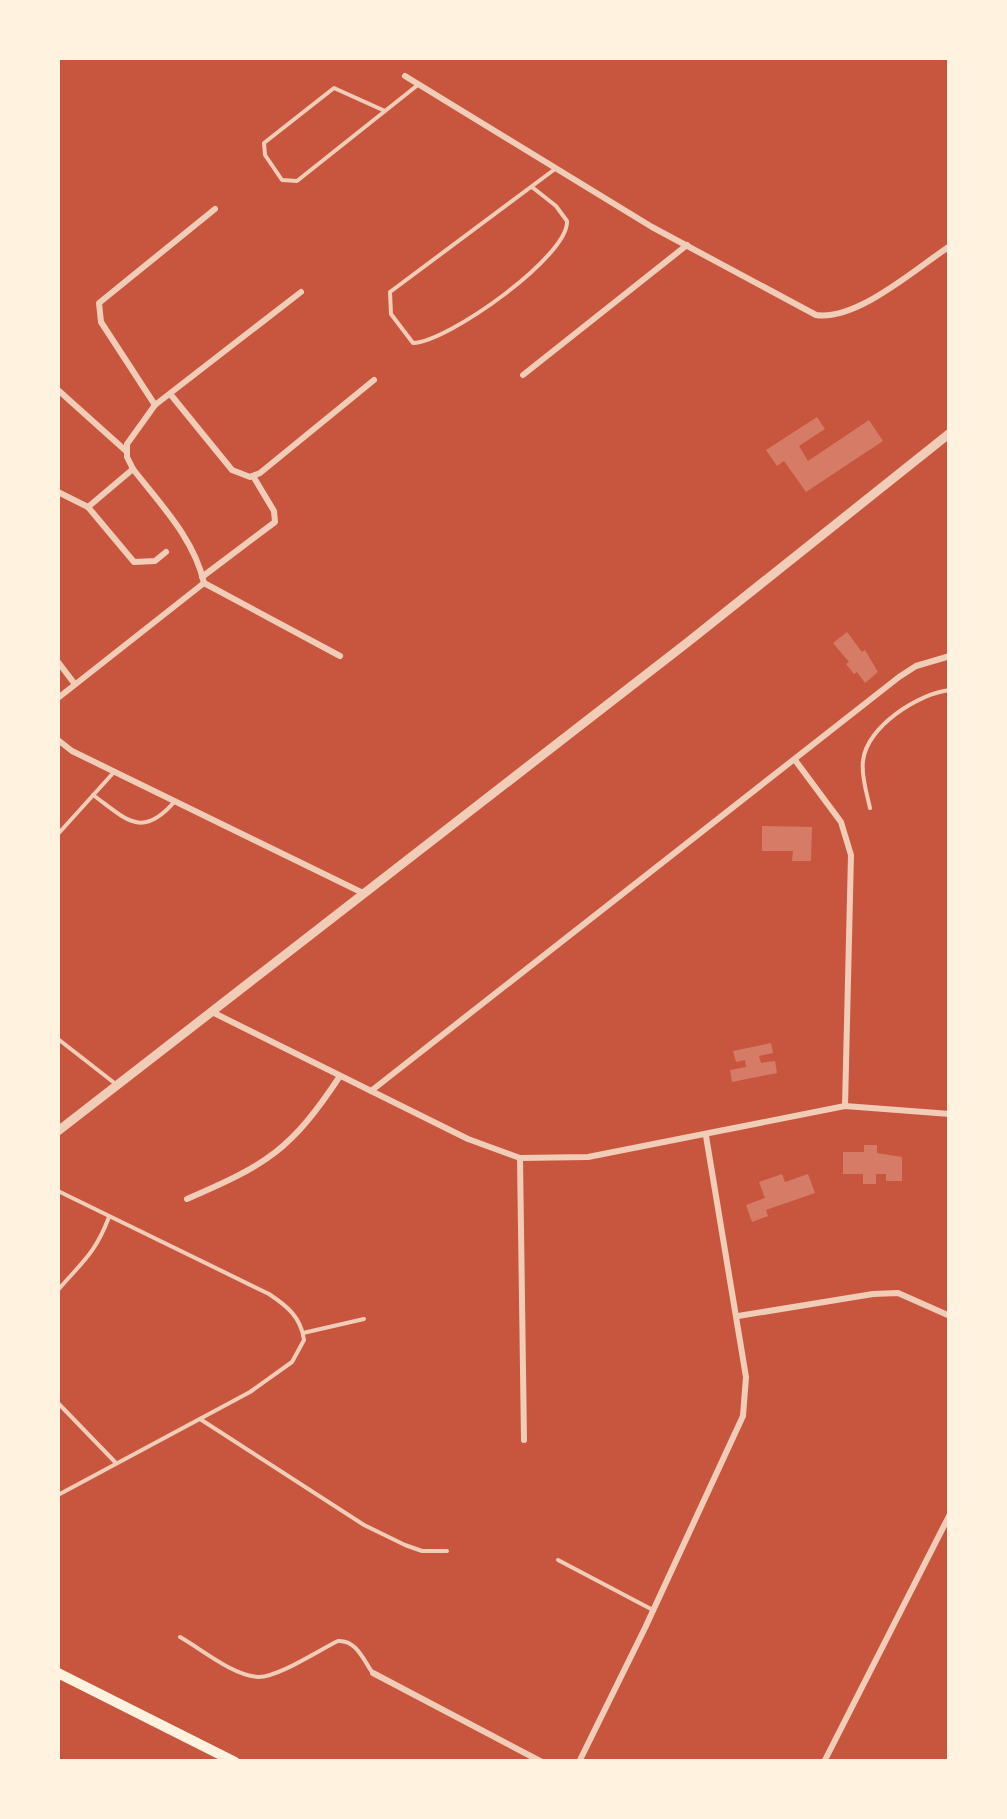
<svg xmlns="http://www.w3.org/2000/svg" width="1007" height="1819" viewBox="0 0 1007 1819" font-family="'Work Sans',sans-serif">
  <rect width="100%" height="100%" fill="#c8553d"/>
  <g fill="#d67c66">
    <path d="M817,417l8,12 -26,17 9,15 61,-41 14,21 -77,51 -22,-31 -7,5 -11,-16z"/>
    <path d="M847,632l15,20 3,-2 13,22 -13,11 -8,-11 -3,2 -8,-10 3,-2 -16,-19z"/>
    <path d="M762,826l50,1 -1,34h-19l1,-10h-31z"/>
    <path d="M771,1043l2,10 -14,3 2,7 14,-2 2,12 -45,9 -2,-12 16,-3 -1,-7 -9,2 -3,-11z"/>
    <path d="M864,1145h13v8l25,4v24h-16v-7h-10v10h-13v-10h-20v-22h21z"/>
    <path d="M782,1174l3,8 23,-8 7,19 -49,17 2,6 -16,6 -6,-17 19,-7 -6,-16z"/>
  </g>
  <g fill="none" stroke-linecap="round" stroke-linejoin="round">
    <g stroke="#f1ccb7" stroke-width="4">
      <path d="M385,111l-51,-23 -70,55 1,12 17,25 15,1 122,-97"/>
      <path d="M532,187l24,19 11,15c2,35 -119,121 -154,122l-22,-29 -1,-22 165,-123"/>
      <path d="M93,795c33,24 49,45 82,6"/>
      <path d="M870,808c-3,-14 -9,-32 -7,-47 3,-34 56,-68 87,-71"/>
      <path d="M58,834l57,-63"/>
      <path d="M58,1039l59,46"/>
      <path d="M58,1191l211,103c18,12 32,23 35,46l-12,22 -42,30 -192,103"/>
      <path d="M58,1290c24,-28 37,-36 51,-73"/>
      <path d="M303,1333l61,-14"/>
      <path d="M58,1403l58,60"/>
      <path d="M200,1419l164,106 41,20 17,6h25"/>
      <path d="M558,1560l93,49"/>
      <path d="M180,1637c23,13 52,38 78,40 19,1 61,-27 80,-36 18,-1 25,18 34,31"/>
    </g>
    <g stroke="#f1ccb7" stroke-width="6">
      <path d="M405,76l247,151 164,88c41,6 99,-46 134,-69"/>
      <path d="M523,375l164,-130"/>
      <path d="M58,390l68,61"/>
      <path d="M171,395l61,75 18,7 10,-4 114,-93"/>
      <path d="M155,405l-54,-83 -2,-19 116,-94"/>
      <path d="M58,492l30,15 45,-38"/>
      <path d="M88,507l46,55 21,-1 11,-9"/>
      <path d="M202,577l73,-55 -1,-11 -21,-35"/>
      <path d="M204,583c-10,-45 -44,-79 -71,-114l-6,-12v-13l28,-39 146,-113"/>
      <path d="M204,583l136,73"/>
      <path d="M58,662l16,21"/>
      <path d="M58,698l146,-115"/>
      <path d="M58,740l14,11 293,143"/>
      <path d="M795,760l46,62 10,33 -6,251"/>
      <path d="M212,1012l256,127 52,19 68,-1 257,-51 105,8"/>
      <path d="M371,1091l528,-414 17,-11 34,-10"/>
      <path d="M520,1158l4,282"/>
      <path d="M187,1199c81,-35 104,-49 153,-123"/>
      <path d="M738,1316l135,-22 25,-1 52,23"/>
      <path d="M373,1673l169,89"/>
      <path d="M579,1762l66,-134 98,-212 3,-39 -40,-241"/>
      <path d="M824,1762l126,-248"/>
    </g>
    <path stroke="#f1ccb7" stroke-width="9" d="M58,1131l630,-489 262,-209"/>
    <path stroke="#fff3e0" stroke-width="10" d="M58,1673l177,89"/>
  </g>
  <rect width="1007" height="1819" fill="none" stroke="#fff3e0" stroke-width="120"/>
</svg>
